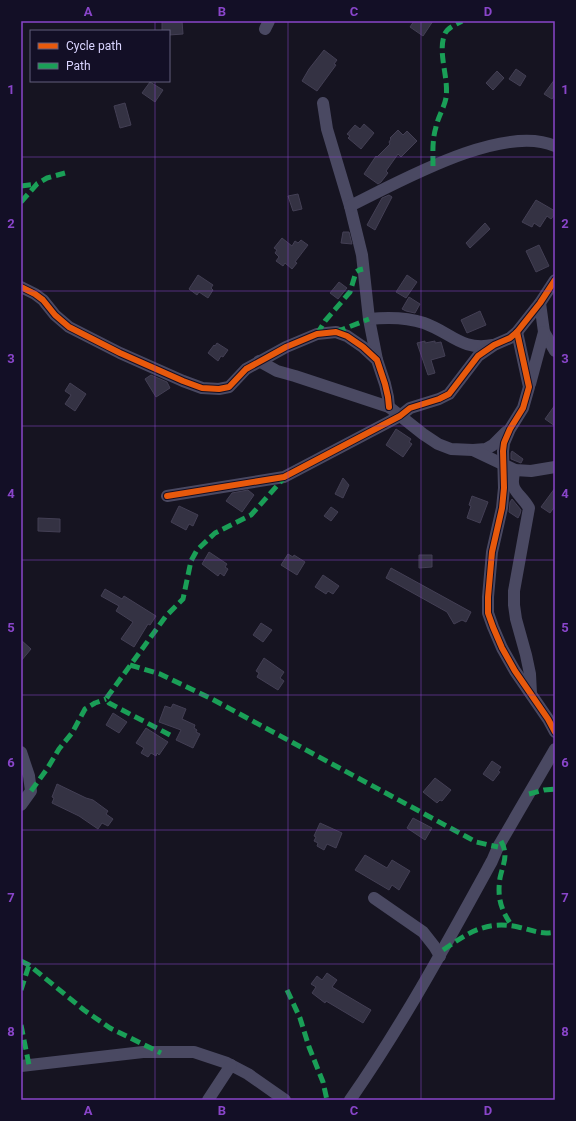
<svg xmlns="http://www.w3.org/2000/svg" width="576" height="1121" viewBox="0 0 576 1121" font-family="Roboto,sans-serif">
  <rect width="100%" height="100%" fill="#161421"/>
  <g fill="#343243" stroke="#433f54">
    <path d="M162,21h20l1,13 -14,1v-4h-7z"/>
    <path d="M414,21h19l-10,15 -13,-9z"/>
    <path d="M324,50l13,10 -3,4 2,1 -19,26 -15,-10 7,-12z"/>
    <path d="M516,69l10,7 -6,10 -11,-7z"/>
    <path d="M497,71l7,7 -11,12 -7,-7z"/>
    <path d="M555,79v16l-3,4 -8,-5z"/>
    <path d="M150,82l13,8 -8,12 -13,-9z"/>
    <path d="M125,103l6,22 -11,3 -6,-22z"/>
    <path d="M364,124l10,9 -13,16 -13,-11 2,-2 -3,-2 8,-9 5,4z"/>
    <path d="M398,130l5,5 4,-4 10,10 -16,16 -3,-3 -12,17 2,2 -7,9 -3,2 -14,-10 12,-18 1,1 13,-13 -1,-2 2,-3 -1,-1z"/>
    <path d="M298,194l4,15 -9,2 -5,-15z"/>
    <path d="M389,195l3,2 -17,33 -8,-5 15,-27z"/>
    <path d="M536,200l19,11v3l-4,5 -4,-3 -7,11 -6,-4 -2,4 -10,-5z"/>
    <path d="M485,223l5,6 -20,19 -4,-5z"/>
    <path d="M343,232h6l3,12 -11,-1z"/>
    <path d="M282,238l10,8 3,-5 3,2 3,-3 7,5 -13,17 2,1 -5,6 -7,-6 -2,3 -7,-5 3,-4 -4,-4 2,-3 -3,-2z"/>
    <path d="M539,245l10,21 -13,6 -10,-21z"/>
    <path d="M198,275l15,10 -2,3 2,2 -5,8 -9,-6 -2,3 -8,-6z"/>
    <path d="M407,275l10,7 -11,16 -10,-6z"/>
    <path d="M339,282l8,6 -9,11 -8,-6z"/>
    <path d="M409,297l11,7 -5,9 -9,-2 -4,-2z"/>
    <path d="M480,311l6,14 -19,8 -6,-13z"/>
    <path d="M425,341v2l10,-2v2l6,-1 4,14 -14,4 4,13 -7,2 -11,-32z"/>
    <path d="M217,343l11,7 -5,7 -2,-1 -3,5 -10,-8 6,-8 1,1z"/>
    <path d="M151,375l16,7 3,6 -14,9 -11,-18z"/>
    <path d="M70,383l16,11 -11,17 -10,-7 6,-9 -6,-4z"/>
    <path d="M555,405v21l-10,-7z"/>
    <path d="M396,429l15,10 -2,3 3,2 -9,13 -17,-12z"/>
    <path d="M512,451l11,8 -2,4 -10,-4v-6z"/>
    <path d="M343,478l6,7 -6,13 -8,-4z"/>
    <path d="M555,488v18l-5,7 -9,-6z"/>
    <path d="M248,490l6,5 -12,17 -16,-11 6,-8z"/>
    <path d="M472,496l16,6 -8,21 -13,-5 4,-12 -2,-1z"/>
    <path d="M512,499l9,11 -1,4 -2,4 -9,-6 1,-10z"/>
    <path d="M179,506l19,9 -5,11 -4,-2 -3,6 -15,-8z"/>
    <path d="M331,507l7,5 -7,9 -7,-5z"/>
    <path d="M38,518l22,1v13l-22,-1z"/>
    <path d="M209,552l18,12 -2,3 3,2 -4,7 -4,-3 -2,3 -16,-12z"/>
    <path d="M288,554l5,3 1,-2 11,7 -8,13 -16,-10z"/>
    <path d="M419,555h13v12l-13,1z"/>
    <path d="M391,568l80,44 -5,10 -4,-2 -8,4 -7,-12 -61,-34z"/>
    <path d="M323,575l16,11 -6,8 -5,-3 -2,3 -11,-7z"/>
    <path d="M105,589l17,10 2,-3 32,20 -6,9 -2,-1 -14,23 -13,-8 12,-17 -17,-11 3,-5 -18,-10z"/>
    <path d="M261,623l11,7 -9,12 -10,-7z"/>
    <path d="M21,640l10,9 -10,12z"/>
    <path d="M264,658l20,14 -4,6 4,3 -6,9 -21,-13 2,-4 -3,-2z"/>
    <path d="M173,704l13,5 -4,10 13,6 -1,3 3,2 -1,2 4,2 -7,14 -17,-8 5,-10 -22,-8 6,-16 6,2z"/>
    <path d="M113,713l14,9 -8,11 -13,-8z"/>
    <path d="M146,728l22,14 -9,13 -2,-2 -1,3 -5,-3 -3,4 -7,-4 3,-5 -8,-5z"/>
    <path d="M492,761l9,6 -3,4 2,1 -7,9 -10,-7z"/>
    <path d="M435,778l16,12 -9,11 -2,-1 -3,3 -14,-11z"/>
    <path d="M57,784l29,14 7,2 15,11 -2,3 7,5 -5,7 -6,-3 -4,6 -19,-13 -27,-13 2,-5 -2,-1z"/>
    <path d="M413,818l19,10 -7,12 -18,-12z"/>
    <path d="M320,823l22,10 -6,15 -9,-4 -3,6 -7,-4 1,-3 -4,-2 2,-4 -2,-1z"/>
    <path d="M365,855l22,13 5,-8 18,11 -11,19 -7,-5 -3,5 -34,-20z"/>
    <path d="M327,973l10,7 -5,7 39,23 -8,13 -37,-22 -1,2 -13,-10 4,-6 -5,-3 6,-8 5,4z"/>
  </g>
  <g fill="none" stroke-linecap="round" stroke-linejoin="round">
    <g stroke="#4a4962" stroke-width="12">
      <path d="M265,29l4,-8"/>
      <path d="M323,103l4,26 23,77 12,49 7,64 8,41"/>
      <path d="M350,206c49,-24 152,-83 205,-60"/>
      <path d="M21,287l14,7 8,6 12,15 14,12 51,26 63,28 19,7 17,1 10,-2 17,-18 40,-22 31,-13 19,-2 11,4 16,11 14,13 8,24 3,13 1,10"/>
      <path d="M540,303l4,29 11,19"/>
      <path d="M369,319c19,-2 37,-2 55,4 28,10 37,28 69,22"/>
      <path d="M517,332l12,55 -6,21 -13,21 -6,14 -1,8 1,37 -2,20 -10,44 -4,45v16l5,14 9,21 13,23 33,48 7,13"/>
      <path d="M259,361l18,10 18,5 94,31 34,27 15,10 13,5 22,1 13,-1 7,-4 13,-13"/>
      <path d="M530,384l14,-52"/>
      <path d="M473,450l42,20 16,1 24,-4"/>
      <path d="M515,470c-7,22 5,22 14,38l-15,83v14l2,14 10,36 4,19 1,20"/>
      <path d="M167,496l117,-19 116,-61 10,-8 29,-9 10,-5 29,-38 16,-11 16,-7 7,-6 23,-29 15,-23"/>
      <path d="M21,752l8,24 2,15 -10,14"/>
      <path d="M374,898l49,34 11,14 6,10"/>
      <path d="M21,1066l122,-14h51l33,11 21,11 37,26"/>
      <path d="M208,1100l23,-35"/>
      <path d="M350,1100c53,-76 97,-157 142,-239l6,-14 57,-98"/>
    </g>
    <g stroke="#1a9f57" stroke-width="5" stroke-dasharray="10 5" stroke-linecap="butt">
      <path d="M433,166c0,-13 -1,-26 3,-39 2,-10 8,-19 10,-29 3,-20 -8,-43 -2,-62 2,-8 11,-11 18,-15"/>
      <path d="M21,186l16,-2"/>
      <path d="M21,202l16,-18 10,-6 18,-5"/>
      <path d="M336,332l33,-13"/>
      <path d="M317,334l8,-13 25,-29 6,-20 3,-2 4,-1"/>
      <path d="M130,665l30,9 52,25 255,138 9,5 22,5"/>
      <path d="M170,735l-61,-32 -3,-4 2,-3 58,-80 17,-17 8,-38 6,-11 18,-17 36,-18 33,-37"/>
      <path d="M31,791l16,-22 12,-20 13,-16 13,-24 10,-6 11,-4"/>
      <path d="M529,794l15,-4 11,-1"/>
      <path d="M501,841c8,15 2,22 -1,37 -3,20 1,32 12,48"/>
      <path d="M443,950c25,-17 43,-30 75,-23 15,3 22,8 37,5"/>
      <path d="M21,961l8,4 55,45 26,18 51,25"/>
      <path d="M21,990l8,-25"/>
      <path d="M287,990l13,28 9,29 14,35 4,18"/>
      <path d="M21,1025l8,40"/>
    </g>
    <g stroke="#130f26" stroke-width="8">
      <g id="cycleway">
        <path d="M21,287l14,7 8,6 12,15 14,12 51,26 63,28 19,7 17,1 10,-2 17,-18 40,-22 31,-13 19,-2 11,4 16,11 14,13 8,24 3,13 1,10"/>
        <path d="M517,332l12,55 -6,21 -13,21 -6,14 -1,8 1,37 -2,20 -10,44 -4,45v16l5,14 9,21 13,23 33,48 7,13"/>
        <path d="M167,496l117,-19 116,-61 10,-8 29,-9 10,-5 29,-38 16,-11 16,-7 7,-6 23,-29 15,-23"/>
      </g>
    </g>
    <use href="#cycleway" stroke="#e8590c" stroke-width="6"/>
  </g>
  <path fill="none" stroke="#8945c9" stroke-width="1" stroke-opacity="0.55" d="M155,21v10M288,21v1079M421,21v1079M155,81v1019M21,157h534M21,291h534M21,426h534M21,560h534M21,695h534M21,830h534M21,964h534"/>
  <rect width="576" height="1121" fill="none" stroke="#130f26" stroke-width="44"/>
  <rect x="30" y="30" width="140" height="52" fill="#130f26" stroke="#625e7d"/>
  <rect x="38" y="43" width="20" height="6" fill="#e8590c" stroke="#625e7d"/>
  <text x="66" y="50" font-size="12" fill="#d9d4ff">Cycle path</text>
  <rect x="38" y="63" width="20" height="6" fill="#1a9f57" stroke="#625e7d"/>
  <text x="66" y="70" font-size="12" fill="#d9d4ff">Path</text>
  <rect x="22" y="22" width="532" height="1077" fill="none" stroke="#8945c9" stroke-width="1.5"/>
  <g font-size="13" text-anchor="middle" font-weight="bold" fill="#8945c9">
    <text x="88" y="16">A</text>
    <text x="222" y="16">B</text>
    <text x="354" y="16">C</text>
    <text x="488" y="16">D</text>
    <text x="11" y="94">1</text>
    <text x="565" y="94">1</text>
    <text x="11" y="228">2</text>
    <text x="565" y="228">2</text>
    <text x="11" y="363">3</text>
    <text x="565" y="363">3</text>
    <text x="11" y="498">4</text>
    <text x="565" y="498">4</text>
    <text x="11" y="632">5</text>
    <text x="565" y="632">5</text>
    <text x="11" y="767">6</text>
    <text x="565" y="767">6</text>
    <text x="11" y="902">7</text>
    <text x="565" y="902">7</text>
    <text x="11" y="1036">8</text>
    <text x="565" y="1036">8</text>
    <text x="88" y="1115">A</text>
    <text x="222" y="1115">B</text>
    <text x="354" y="1115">C</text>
    <text x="488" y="1115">D</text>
  </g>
</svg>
